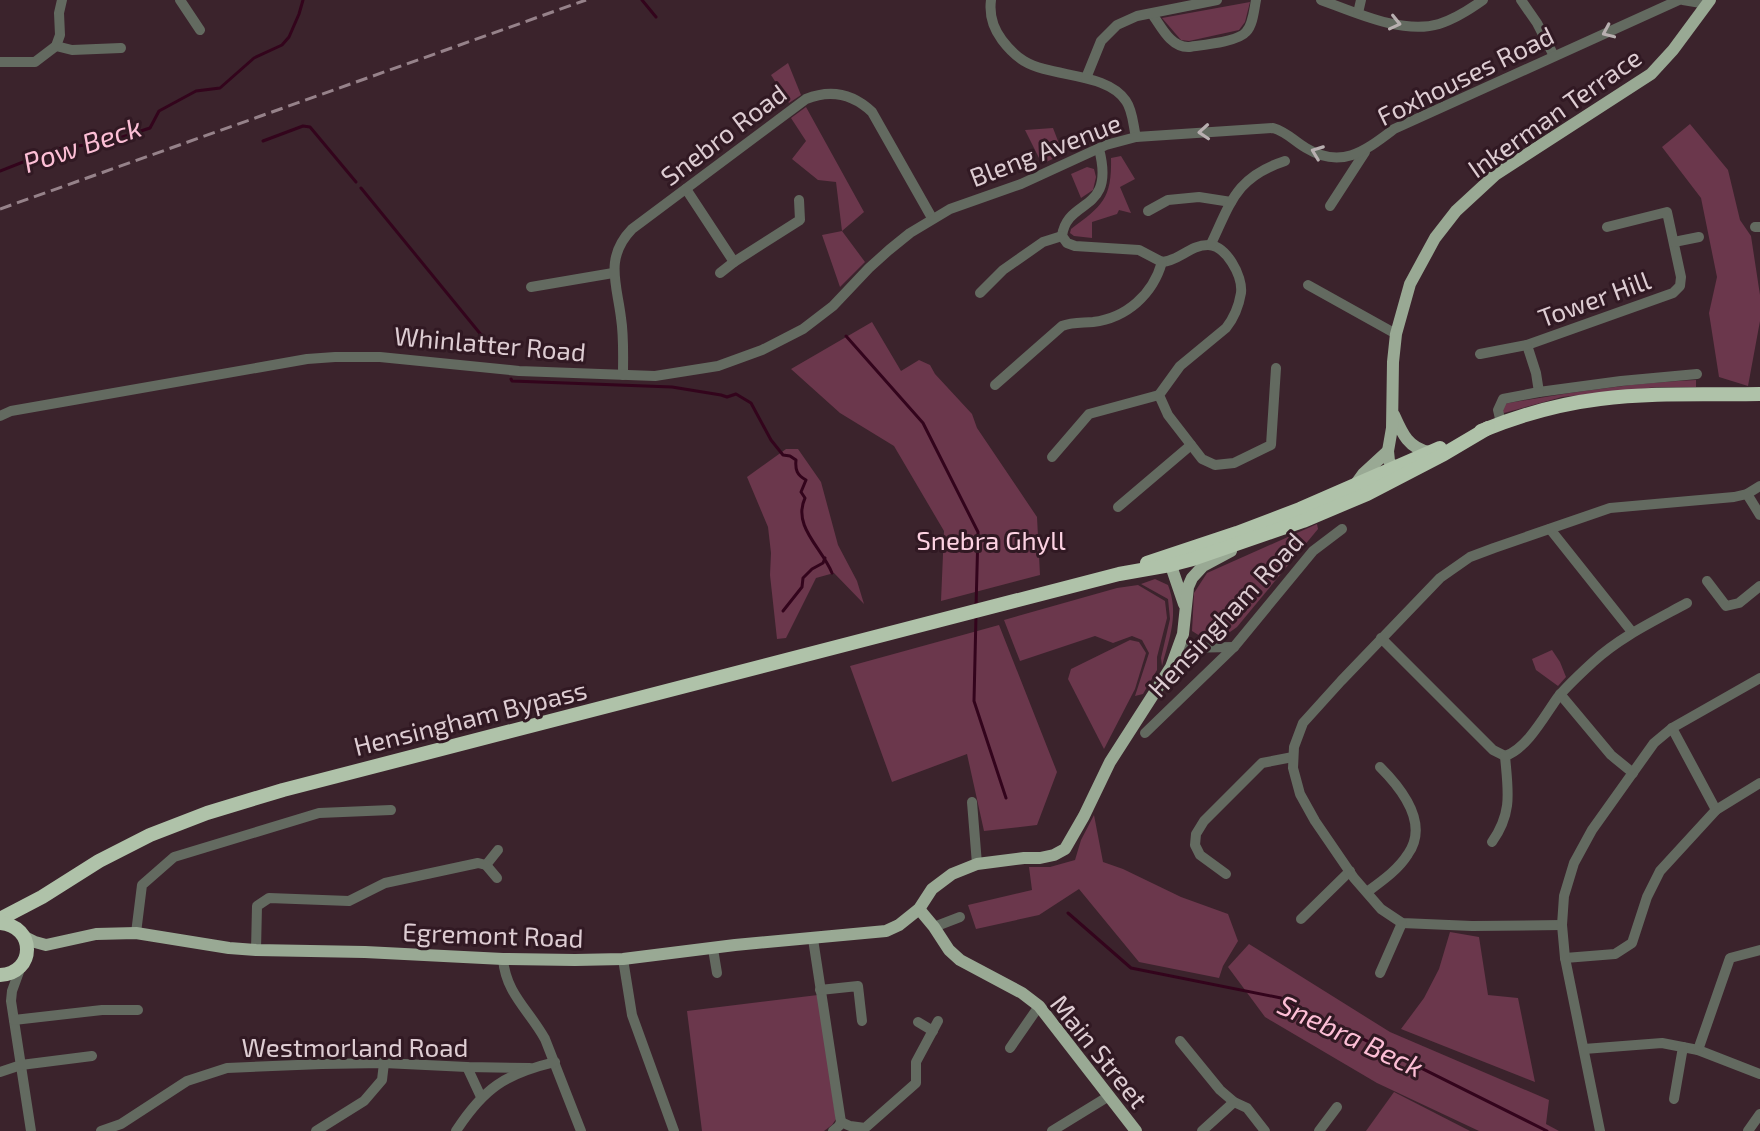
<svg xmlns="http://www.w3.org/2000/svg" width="1760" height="1131" viewBox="0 0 1760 1131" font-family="'Exo 2',sans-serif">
  <rect width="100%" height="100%" fill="#3b232c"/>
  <g fill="#6b374c">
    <path d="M1250,2l-5,20 -6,8 -50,11 -8,-1 -19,-22z"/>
    <path d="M788,63l13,32 -12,8 -18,-28z"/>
    <path d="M806,107l58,105 -22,19 23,31 -25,25 -18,-52 20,-4 -6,-49 -18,-2 -26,-21 14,-18 -15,-23z"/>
    <path d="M1690,124l38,46 12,50 11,16 9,59v26l-12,65 -29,-9 -10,-64 8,-36 -16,-79 -39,-51z"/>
    <path d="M1053,128l10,26 -21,10 -17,-34z"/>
    <path d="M1121,156l14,23 -15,8 11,26 -12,-3 -2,4 -25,8v16l-18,-2 -4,-3 1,-4c31,-23 41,-30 40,-71z"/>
    <path d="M1087,167l7,2 2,8 -3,13 -12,8 -10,-24z"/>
    <path d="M872,322l29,49 18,-11 11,5 5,9 37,40 5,14 60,89 3,58 -99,26 3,-70 -50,-85 -54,-33 -49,-44z"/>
    <path d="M1696,380v7h-38l-96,10 -58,16 -3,-2 2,-7c64,-11 128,-21 193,-24z"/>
    <path d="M786,449h12l23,33 17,63 19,36 7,23 -30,-31 -18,5 -30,60 -9,1 -7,-64 1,-22 -3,-26 -21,-50z"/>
    <path d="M1317,524l1,5 -81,98c-16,12 -26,17 -45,4l2,-38 13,-20z"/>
    <path d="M1155,579l13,6c11,28 2,52 -6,81l-1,-8 9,-39 -2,-20 -27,-15z"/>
    <path d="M1138,585l27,16 2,17 -10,39v13l-14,24 -8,2 14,-43 -7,-13 -10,-4 -19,7 -18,-7 -75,25 -16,-41 113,-32z"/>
    <path d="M999,625l58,147 -20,53 -53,6 -17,-77 -75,28 -42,-116z"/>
    <path d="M1130,640l9,2 7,11 -11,36 -31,60 -36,-70 3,-10z"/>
    <path d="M1552,650l8,12 6,15 -8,9 -22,-16 -4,-11z"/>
    <path d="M1094,815l9,47 20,7 58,28 47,17 10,27 -15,25 -4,12 -80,-16 -60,-73 -40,26 -63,14 -8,-24 64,-15 -3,-23h21l25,-7 6,-20z"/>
    <path d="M1450,932l29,5 9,58 30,3 17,84 -134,-53 23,-31 15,-29z"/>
    <path d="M1249,944l141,88 159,68 -3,24 13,7h-80l-102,-48 -112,-66 -37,-50z"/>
    <path d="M818,995l18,124 -4,6 -8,6h-122l-15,-120z"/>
    <path d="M1394,1092l76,39h-104z"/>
  </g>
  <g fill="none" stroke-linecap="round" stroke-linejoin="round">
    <g stroke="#33041c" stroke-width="3">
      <path d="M642,0l14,17"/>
      <path d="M263,141l40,-15 7,1 46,55"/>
      <path d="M0,171l56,-22 51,-7 43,-14 9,-17 37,-20 24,-3 34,-30 28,-13 7,-8 10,-23 4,-14"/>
      <path d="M361,188l135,165"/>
      <path d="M846,336l77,87 55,109 -2,76"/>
      <path d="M511,379l1,2 160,6 49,8 6,2 9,-3 15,9 20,37 12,15 7,1 6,4c-1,10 1,15 10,20l-5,12 4,6c-13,28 17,50 27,75"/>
      <path d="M783,611l19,-24 1,-9 9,-9 11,-6 2,-5"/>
      <path d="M976,615l-2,86 32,97"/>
      <path d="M1068,913l63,55 150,30 266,133"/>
    </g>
    <g stroke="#636a60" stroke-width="10">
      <path d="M180,0l20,30"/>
      <path d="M991,0c-2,15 2,28 11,40 6,8 14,16 22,21 28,17 83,11 102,40 7,10 7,24 10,36"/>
      <path d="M1321,0c33,12 82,35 118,24 16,-5 30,-14 44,-24"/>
      <path d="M1521,0l16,23 17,33"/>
      <path d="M1683,0l24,4"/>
      <path d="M1358,13l3,-13"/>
      <path d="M1152,14c9,12 18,33 36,33 13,-2 50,-5 58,-15 7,-7 8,-22 10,-32"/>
      <path d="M56,46l16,4 49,-2"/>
      <path d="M0,62h35l21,-16 4,-11 -1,-22 3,-13"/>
      <path d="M1086,78l15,-37 16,-16 20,-9 80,-16"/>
      <path d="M1099,149c17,65 -32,48 -37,87l5,7 8,3 64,4 23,12c17,-1 28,-17 46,-17 18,0 35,31 33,48 -2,12 -7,25 -15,35l-46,38 -21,29 9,20 34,44 13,6 19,-2 37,-18 5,-77"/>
      <path d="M686,189l48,73"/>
      <path d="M1330,206l35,-54"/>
      <path d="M1148,211l20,-11 31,-3 32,5"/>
      <path d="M1607,227l60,-15 14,65 -1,9 -7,7 -146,52 9,28 3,19 82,-11 76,-7"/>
      <path d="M1755,227h5"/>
      <path d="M1674,242l25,-5"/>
      <path d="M1211,244c20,-42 25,-67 74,-83"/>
      <path d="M720,273l14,-11 66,-42 -1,-20"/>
      <path d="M1308,285l88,49"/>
      <path d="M531,287l82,-14"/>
      <path d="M980,293l23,-23 40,-28 19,-6"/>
      <path d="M1480,354l47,-9"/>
      <path d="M623,375c0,-19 1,-38 -2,-57 -4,-34 -17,-60 11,-89l174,-130c25,-10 47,-5 66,13l60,106"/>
      <path d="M995,385l67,-59c10,-4 20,-3 31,-4 34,-4 60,-28 69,-60"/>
      <path d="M0,416l11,-5 296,-52 28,-2h45l139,14 136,5 63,-10 44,-16 41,-21 30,-23 36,-38 20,-18 21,-17 40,-24 71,-25 85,-39 30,-8 137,-9c14,4 21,13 33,20 36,22 60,2 88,-19l285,-129"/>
      <path d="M1501,423l-3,-13 5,-11 36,-7"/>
      <path d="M1052,457l37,-43 70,-19"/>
      <path d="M1747,494l13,21"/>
      <path d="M1118,507l73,-62"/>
      <path d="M1550,529l82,103"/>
      <path d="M1707,581l19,25 13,-3 21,-17"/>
      <path d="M1381,638l112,112 12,6"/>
      <path d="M1178,648l56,-1"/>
      <path d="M1560,694l51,61 22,18"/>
      <path d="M1672,728l44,82"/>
      <path d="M1145,733l89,-86 79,-96 29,-22"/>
      <path d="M1505,756c22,-7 40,-41 53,-59 10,-12 23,-24 35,-35 27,-25 61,-41 94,-59"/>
      <path d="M972,802l5,62"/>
      <path d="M1492,842c21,-30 16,-51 13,-86"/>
      <path d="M486,865l12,-15"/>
      <path d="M1226,874l-26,-19 -5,-10 1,-11 8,-13 58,-58 31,-6"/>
      <path d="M1367,892c15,-11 31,-22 41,-38 21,-30 -6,-65 -28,-87"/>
      <path d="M1301,919l49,-48"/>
      <path d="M1562,925l-90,1 -70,-3 -21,-14 -27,-31 -39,-57 -15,-27 -7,-26 1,-21 9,-24 38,-42 99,-103 30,-21 24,-9 116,-40 124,-11 13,-3 13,-8"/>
      <path d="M934,927l26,-10"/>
      <path d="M136,933l6,-48 32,-28 145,-44 72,-3"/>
      <path d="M813,939l28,183 -2,4 -6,5"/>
      <path d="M713,949l4,24"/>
      <path d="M256,950l1,-44 12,-8 80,3 36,-18 93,-20 8,2 11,13"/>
      <path d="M1565,958l50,-4 17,-11 15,-46 13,-26 56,-61 44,-27"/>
      <path d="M503,959c3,35 26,51 42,80l36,92"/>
      <path d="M623,959l9,56 42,116"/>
      <path d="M20,969l-8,22 -1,10 20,130"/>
      <path d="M1380,973l22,-50"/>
      <path d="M820,990l38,-4 4,35"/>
      <path d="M14,1020l88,-10h36"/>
      <path d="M918,1022l15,9"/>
      <path d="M1180,1041l40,49 14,12 13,6 18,23"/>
      <path d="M1010,1048l29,-42"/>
      <path d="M1584,1049l78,-6 36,7 62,24"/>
      <path d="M1698,1050l32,-92 30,-8"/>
      <path d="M467,1067l14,30"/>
      <path d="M0,1072l21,-7 71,-9"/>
      <path d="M1674,1099l9,-52"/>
      <path d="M841,1122l9,4 15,2 51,-45v-21l22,-41"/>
      <path d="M101,1131l20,-7 66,-43 40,-13 95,-4 62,-1 83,4 63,1"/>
      <path d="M316,1131l48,-30 18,-21 2,-17"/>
      <path d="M456,1131c28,-43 49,-57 99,-69"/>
      <path d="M1052,1131l57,-35"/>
      <path d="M1202,1131l32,-29"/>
      <path d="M1319,1131l18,-24"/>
      <path d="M1600,1131l-35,-173 -3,-33 2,-29 10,-33 18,-33 62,-87 18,-15 88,-50"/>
      <path d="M1748,1131l12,-17"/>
    </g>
    <g stroke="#99a994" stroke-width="12">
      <path d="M1394,415c8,18 14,33 35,37"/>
      <path d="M1402,469l-10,-4 -3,-4 -1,-10 4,-23 1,-66 3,-28 14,-50 25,-46 21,-27 39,-36 156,-101 22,-24 37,-50"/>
      <path d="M1355,485l8,-11 25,-23"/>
      <path d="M1168,557l16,47"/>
      <path d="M919,909l15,18 15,23 11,10 62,33 17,13 97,125"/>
      <path d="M25,937l10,5 11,3 50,-11 40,-1 93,15 27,2 109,2 138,7 72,1 48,-1 112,-14 151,-14 13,-6 20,-16 13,-20 20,-15 25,-10 47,-6h16l14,-3 11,-6 19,-33 26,-54 61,-95 12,-33 5,-47 4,-9 11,-12 28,-15"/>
    </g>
    <g stroke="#afc2a9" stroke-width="14">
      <path d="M1481,431c39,-16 78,-27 119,-32 53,-7 107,-4 160,-5"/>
      <path d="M1147,563l90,-30 63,-24 140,-61"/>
      <path d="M0,919l42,-22 57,-36 51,-26 57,-22 76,-23 836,-216 51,-9 23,-6 110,-38 64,-27 77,-40 44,-26"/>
      <path d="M0,923c36,3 36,50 0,52"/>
    </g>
    <path stroke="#96828a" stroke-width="3" stroke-dasharray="12 6" stroke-linecap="butt" d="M0,209l586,-209"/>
  </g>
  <defs><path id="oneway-chevron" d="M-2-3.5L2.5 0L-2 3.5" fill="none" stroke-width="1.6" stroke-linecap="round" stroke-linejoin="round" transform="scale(2)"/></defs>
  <g stroke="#b8afb0">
    <use href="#oneway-chevron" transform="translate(1395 23) rotate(13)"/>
    <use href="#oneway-chevron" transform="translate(1608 32) rotate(156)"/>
    <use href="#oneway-chevron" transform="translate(1204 132) rotate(176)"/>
    <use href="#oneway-chevron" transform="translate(1317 152) rotate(-159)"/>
  </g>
  <g text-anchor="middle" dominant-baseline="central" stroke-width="6" stroke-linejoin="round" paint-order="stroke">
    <g font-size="26" fill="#ddccd2" stroke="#311923">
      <text transform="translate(1465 75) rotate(-26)">Foxhouses Road</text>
      <text transform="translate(1554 112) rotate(-35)">Inkerman Terrace</text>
      <text transform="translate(723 134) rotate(-37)">Snebro Road</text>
      <text transform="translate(1045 149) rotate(-21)">Bleng Avenue</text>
      <text transform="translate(1594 298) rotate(-20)">Tower Hill</text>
      <text transform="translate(490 343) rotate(5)">Whinlatter Road</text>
      <text transform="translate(1225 614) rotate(-47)">Hensingham Road</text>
      <text transform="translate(470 717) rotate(-14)">Hensingham Bypass</text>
      <text transform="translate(493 934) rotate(2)">Egremont Road</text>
      <text x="355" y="1046">Westmorland Road</text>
      <text transform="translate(1100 1051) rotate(51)">Main Street</text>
    </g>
    <g font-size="26" fill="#fdd2e2" stroke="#311923">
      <text x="991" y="539">Snebra Ghyll</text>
    </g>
    <g font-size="28" font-style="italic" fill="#fcbed5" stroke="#311923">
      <text transform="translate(82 144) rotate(-18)">Pow Beck</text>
      <text transform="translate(1351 1035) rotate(25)">Snebra Beck</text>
    </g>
  </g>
</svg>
